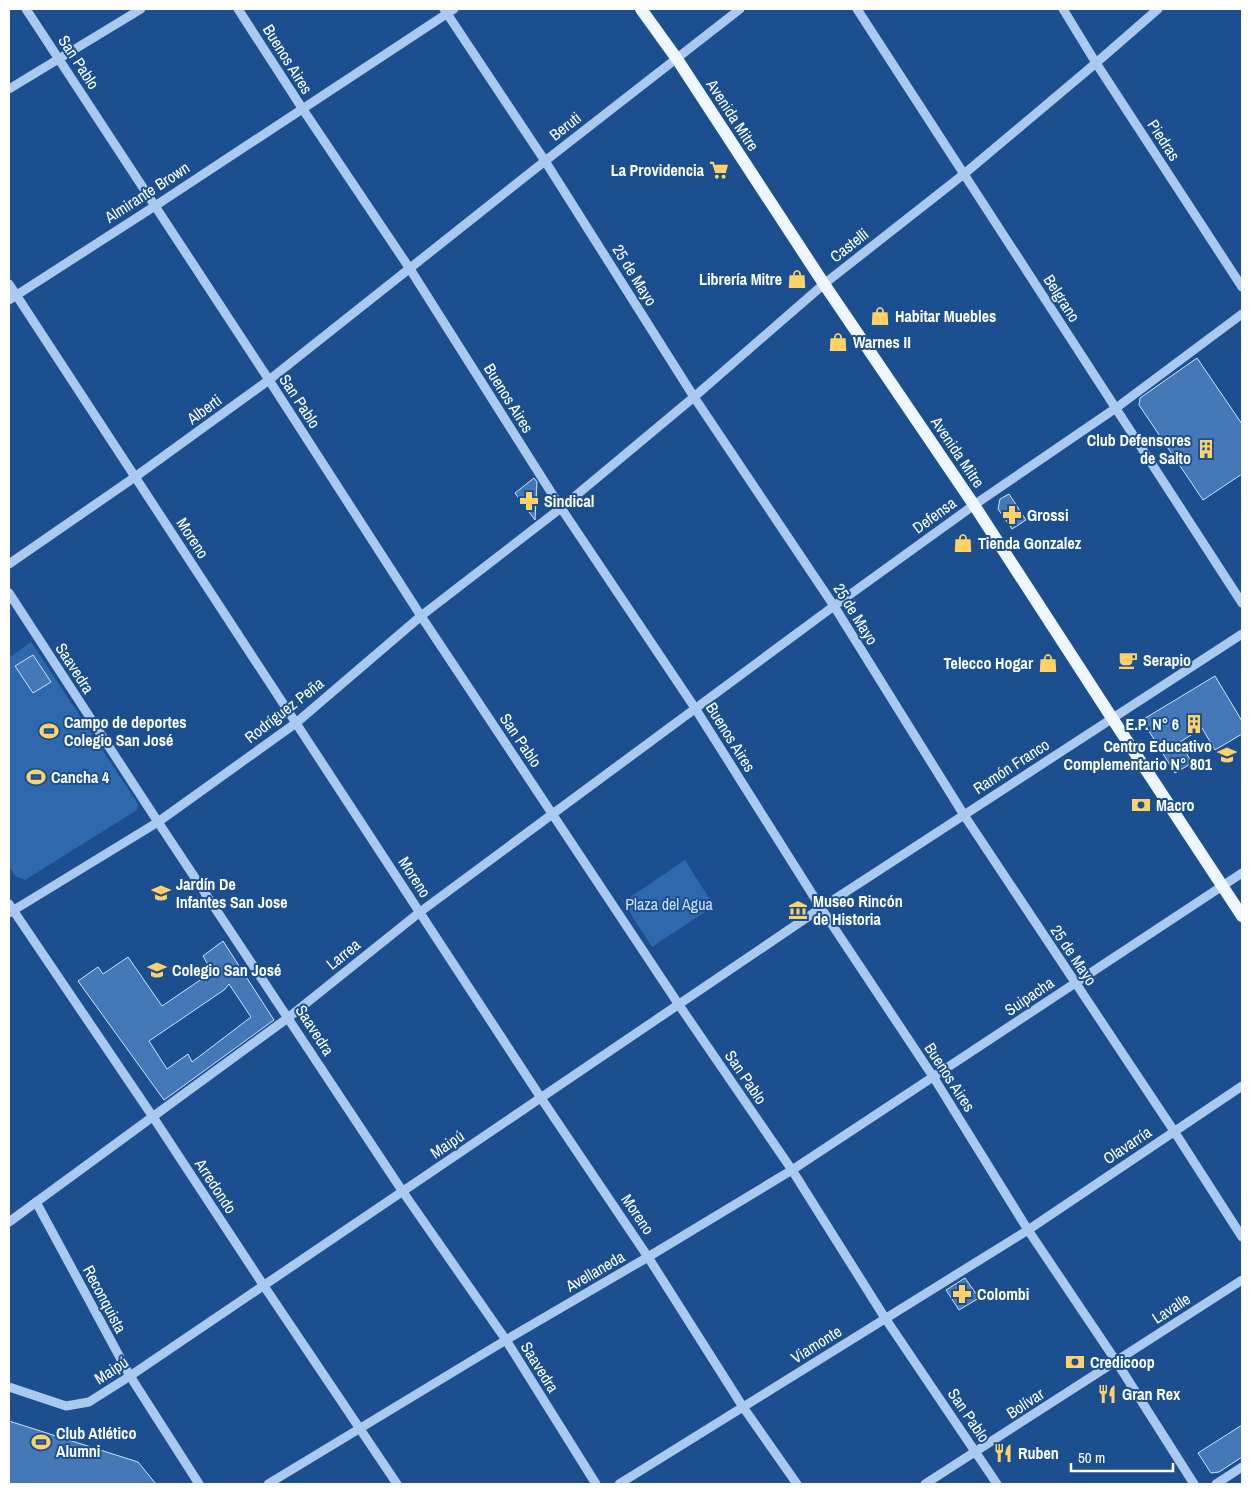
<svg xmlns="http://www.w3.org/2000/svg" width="1251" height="1493" viewBox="0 0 1251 1493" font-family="'Archivo Narrow',sans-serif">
  <rect width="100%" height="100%" fill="#1b4f8f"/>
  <g fill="#2e69ad">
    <path d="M31,642l107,162 -1,6 -112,70 -10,-4 -6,-10v-208z"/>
    <path d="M685,860l29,46 -62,41 -29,-45z"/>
  </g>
  <g fill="#4478b7" stroke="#cfe3fa" fill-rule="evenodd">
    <path d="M1197,358l45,66v50l-39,26 -64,-95 1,-7z"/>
    <path d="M534,478l3,4 -2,38 -20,-27z"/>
    <path d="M1009,494l17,26 -14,9 -14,-20 2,-10z"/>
    <path d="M33,655l18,27 -18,11 -18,-27z"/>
    <path d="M1215,676l27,45v13l-27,16 -13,-22 -22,14 12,21 -17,10 -33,-53z"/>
    <path d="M223,941l51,79 -110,80 -86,-119 20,-14 5,7 25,-17 34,49 50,-34 -9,-16zM229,984l22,33 -59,45 -4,-8 -21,15 -18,-28 75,-51z"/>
    <path d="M965,1278l14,20 -20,12 -13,-20z"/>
    <path d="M9,1421l129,41 18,22h-147z"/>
    <path d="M1242,1425v32l-23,15 -8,1 -13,-20z"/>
  </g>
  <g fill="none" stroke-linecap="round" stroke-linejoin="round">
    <g stroke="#a9c9ee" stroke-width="9">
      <path d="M26,9l243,371 152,236 258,389 113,165 93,148 112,166"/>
      <path d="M238,9l64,99 108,161 151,239 134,200 126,200 113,170 94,152 88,131 78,123"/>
      <path d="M444,9l101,152 149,236 140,209 130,209 210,316 68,106"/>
      <path d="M857,9l385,594"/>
      <path d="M1063,9l33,54 146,224"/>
      <path d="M9,89l132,-80"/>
      <path d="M9,284l532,814 107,159 95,150 54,77"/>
      <path d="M9,300l146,-94 299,-197"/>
      <path d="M9,564l126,-87 134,-97 276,-219 195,-152"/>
      <path d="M9,593l149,229 245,370 103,148 90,144"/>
      <path d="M9,904l144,213 111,169 133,198"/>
      <path d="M9,913l149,-91 138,-99 125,-107 140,-108 133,-111 130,-113 140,-110 132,-111 62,-54"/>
      <path d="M36,1202l94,174 69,108"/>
      <path d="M9,1222l280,-205 131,-105 414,-306 140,-101 142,-97 126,-94"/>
      <path d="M9,1387l57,19 23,-4 41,-26 691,-468 421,-274"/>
      <path d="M268,1484l238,-144 142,-83 144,-87 450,-297"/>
      <path d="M619,1484l409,-254 214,-144"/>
      <path d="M925,1484l317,-204"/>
      <path d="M1216,1484l26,-17"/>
    </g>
    <path stroke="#f0f6ff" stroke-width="12" d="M641,9l36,50 147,225 150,221 138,213 130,198"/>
  </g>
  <defs>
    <g id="supermarket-bare" transform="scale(1.5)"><path d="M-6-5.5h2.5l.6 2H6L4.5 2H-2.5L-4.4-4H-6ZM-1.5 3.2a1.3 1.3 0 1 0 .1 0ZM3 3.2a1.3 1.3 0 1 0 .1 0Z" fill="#ffd166" stroke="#1b4f8f" stroke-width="2.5" paint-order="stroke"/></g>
    <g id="shop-bare" transform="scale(1.5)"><path d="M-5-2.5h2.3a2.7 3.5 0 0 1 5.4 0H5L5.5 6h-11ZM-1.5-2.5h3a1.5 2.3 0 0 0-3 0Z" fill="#ffd166" stroke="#1b4f8f" stroke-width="2.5" paint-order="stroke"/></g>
    <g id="building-bare" transform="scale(1.5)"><path d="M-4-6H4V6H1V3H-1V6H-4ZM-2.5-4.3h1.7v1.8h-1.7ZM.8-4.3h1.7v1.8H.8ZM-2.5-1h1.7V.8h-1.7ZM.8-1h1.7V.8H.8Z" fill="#ffd166" stroke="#1b4f8f" stroke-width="2.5" paint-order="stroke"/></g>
    <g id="pharmacy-bare" transform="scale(1.5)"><path d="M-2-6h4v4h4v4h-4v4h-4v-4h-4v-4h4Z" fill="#ffd166" stroke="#1b4f8f" stroke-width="2.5" paint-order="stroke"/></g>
    <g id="cafe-bare" transform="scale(1.5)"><path d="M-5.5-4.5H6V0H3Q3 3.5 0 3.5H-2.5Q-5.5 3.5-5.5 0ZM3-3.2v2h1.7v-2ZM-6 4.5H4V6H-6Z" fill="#ffd166" stroke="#1b4f8f" stroke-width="2.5" paint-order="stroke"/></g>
    <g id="stadium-bare" transform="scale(1.5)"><path d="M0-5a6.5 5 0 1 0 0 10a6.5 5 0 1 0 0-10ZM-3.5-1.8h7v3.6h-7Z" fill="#ffd166" stroke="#1b4f8f" stroke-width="2.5" paint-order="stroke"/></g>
    <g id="school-bare" transform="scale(1.5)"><path d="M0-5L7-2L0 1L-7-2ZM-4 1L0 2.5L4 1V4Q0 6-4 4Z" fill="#ffd166" stroke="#1b4f8f" stroke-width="2.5" paint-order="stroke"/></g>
    <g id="bank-bare" transform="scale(1.5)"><path d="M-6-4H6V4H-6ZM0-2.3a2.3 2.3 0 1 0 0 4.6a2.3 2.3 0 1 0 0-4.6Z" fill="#ffd166" stroke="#1b4f8f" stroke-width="2.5" paint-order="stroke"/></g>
    <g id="museum-bare" transform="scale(1.5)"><path d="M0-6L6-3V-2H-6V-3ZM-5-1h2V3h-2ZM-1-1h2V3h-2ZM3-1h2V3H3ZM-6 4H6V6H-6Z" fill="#ffd166" stroke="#1b4f8f" stroke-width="2.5" paint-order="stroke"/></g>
    <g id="restaurant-bare" transform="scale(1.5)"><path d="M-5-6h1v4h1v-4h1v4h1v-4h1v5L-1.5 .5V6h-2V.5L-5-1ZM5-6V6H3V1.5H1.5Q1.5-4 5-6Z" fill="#ffd166" stroke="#1b4f8f" stroke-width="2.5" paint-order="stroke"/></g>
  </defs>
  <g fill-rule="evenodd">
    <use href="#supermarket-bare" x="719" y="170"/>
    <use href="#shop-bare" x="797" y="279"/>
    <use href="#shop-bare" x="880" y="316"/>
    <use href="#shop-bare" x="838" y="342"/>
    <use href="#building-bare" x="1206" y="449"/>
    <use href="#pharmacy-bare" x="529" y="501"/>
    <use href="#pharmacy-bare" x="1012" y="515"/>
    <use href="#shop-bare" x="963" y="543"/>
    <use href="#cafe-bare" x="1128" y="660"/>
    <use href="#shop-bare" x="1048" y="663"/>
    <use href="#building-bare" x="1194" y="724"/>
    <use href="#stadium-bare" x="49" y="731"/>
    <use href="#school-bare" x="1227" y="755"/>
    <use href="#stadium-bare" x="36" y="777"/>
    <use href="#bank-bare" x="1141" y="805"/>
    <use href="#school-bare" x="161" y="893"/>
    <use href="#museum-bare" x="798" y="910"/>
    <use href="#school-bare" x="157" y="970"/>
    <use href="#pharmacy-bare" x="962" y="1294"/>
    <use href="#bank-bare" x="1075" y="1362"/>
    <use href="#restaurant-bare" x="1107" y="1394"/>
    <use href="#stadium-bare" x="41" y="1442"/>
    <use href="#restaurant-bare" x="1003" y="1453"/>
  </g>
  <g text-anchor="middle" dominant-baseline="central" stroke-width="4" stroke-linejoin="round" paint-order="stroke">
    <g font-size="16" fill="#fff" stroke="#1b4f8f">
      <text transform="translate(288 59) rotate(58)">Buenos Aires</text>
      <text transform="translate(79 62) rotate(57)">San Pablo</text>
      <text transform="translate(733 115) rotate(57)">Avenida Mitre</text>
      <text transform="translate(565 126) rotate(-38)">Beruti</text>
      <text transform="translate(1164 140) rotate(57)">Piedras</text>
      <text transform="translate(147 192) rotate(-33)">Almirante Brown</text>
      <text transform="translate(849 245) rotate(-38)">Castelli</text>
      <text transform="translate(635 275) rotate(58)">25 de Mayo</text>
      <text transform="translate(1062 298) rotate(57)">Belgrano</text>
      <text transform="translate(509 398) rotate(58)">Buenos Aires</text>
      <text transform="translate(300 401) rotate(57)">San Pablo</text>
      <text transform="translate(204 409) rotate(-36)">Alberti</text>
      <text transform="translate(958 452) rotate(56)">Avenida Mitre</text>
      <text transform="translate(934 515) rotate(-36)">Defensa</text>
      <text transform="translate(193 538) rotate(57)">Moreno</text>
      <text transform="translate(856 614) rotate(58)">25 de Mayo</text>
      <text transform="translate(75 668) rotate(57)">Saavedra</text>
      <text transform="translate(284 710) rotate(-38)">Rodríguez Peña</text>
      <text transform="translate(731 737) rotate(58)">Buenos Aires</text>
      <text transform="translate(521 740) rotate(56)">San Pablo</text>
      <text transform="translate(1011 766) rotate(-33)">Ramón Franco</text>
      <text transform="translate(415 877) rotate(57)">Moreno</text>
      <text transform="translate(343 954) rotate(-39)">Larrea</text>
      <text transform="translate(1074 955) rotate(56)">25 de Mayo</text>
      <text transform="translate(1029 996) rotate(-34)">Suipacha</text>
      <text transform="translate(315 1030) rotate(57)">Saavedra</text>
      <text transform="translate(746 1077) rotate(56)">San Pablo</text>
      <text transform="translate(950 1077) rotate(57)">Buenos Aires</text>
      <text transform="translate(447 1144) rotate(-34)">Maipú</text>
      <text transform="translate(1127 1145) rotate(-34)">Olavarría</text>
      <text transform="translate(216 1186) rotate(57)">Arredondo</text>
      <text transform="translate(638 1214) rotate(56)">Moreno</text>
      <text transform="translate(595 1271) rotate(-30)">Avellaneda</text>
      <text transform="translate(105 1299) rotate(62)">Reconquista</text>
      <text transform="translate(1171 1308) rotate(-33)">Lavalle</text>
      <text transform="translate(816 1344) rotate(-32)">Viamonte</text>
      <text transform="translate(540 1367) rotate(58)">Saavedra</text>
      <text transform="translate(111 1370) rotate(-33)">Maipú</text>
      <text transform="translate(1025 1403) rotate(-33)">Bolívar</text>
      <text transform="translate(969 1415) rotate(56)">San Pablo</text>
    </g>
    <g font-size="16" font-weight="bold" fill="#fff" stroke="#1b4f8f" text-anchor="start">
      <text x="704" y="170" text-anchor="end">La Providencia</text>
      <text x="782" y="279" text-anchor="end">Librería Mitre</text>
      <text x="895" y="316">Habitar Muebles</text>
      <text x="853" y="342">Warnes II</text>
      <text x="1191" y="440" text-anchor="end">Club Defensores<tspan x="1191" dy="18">de Salto</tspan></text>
      <text x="544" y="501">Sindical</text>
      <text x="1027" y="515">Grossi</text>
      <text x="978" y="543">Tienda Gonzalez</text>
      <text x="1143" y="660">Serapio</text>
      <text x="1033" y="663" text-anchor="end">Telecco Hogar</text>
      <text x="64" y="722">Campo de deportes<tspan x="64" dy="18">Colegio San José</tspan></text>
      <text x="1179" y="724" text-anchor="end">E.P. N° 6</text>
      <text x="1212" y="746" text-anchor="end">Centro Educativo<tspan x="1212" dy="18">Complementario N° 801</tspan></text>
      <text x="51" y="777">Cancha 4</text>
      <text x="1156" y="805">Macro</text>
      <text x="176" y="884">Jardín De<tspan x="176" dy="18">Infantes San Jose</tspan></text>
      <text x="813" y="901">Museo Rincón<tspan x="813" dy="18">de Historia</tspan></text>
      <text x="172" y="970">Colegio San José</text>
      <text x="977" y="1294">Colombi</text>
      <text x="1090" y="1362">Credicoop</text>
      <text x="1122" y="1394">Gran Rex</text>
      <text x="56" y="1433">Club Atlético<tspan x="56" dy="18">Alumni</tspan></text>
      <text x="1018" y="1453">Ruben</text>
    </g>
    <g font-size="16" fill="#cfe3fa" stroke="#1b4f8f">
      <text x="669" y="904">Plaza del Agua</text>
    </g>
  </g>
  <rect width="1251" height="1493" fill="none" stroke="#ffffff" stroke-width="20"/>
  <path d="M1071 1463v8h102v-8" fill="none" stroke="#ffffff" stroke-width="2.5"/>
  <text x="1078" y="1463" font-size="15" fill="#ffffff" stroke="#1b4f8f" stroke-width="4" paint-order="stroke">50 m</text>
</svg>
